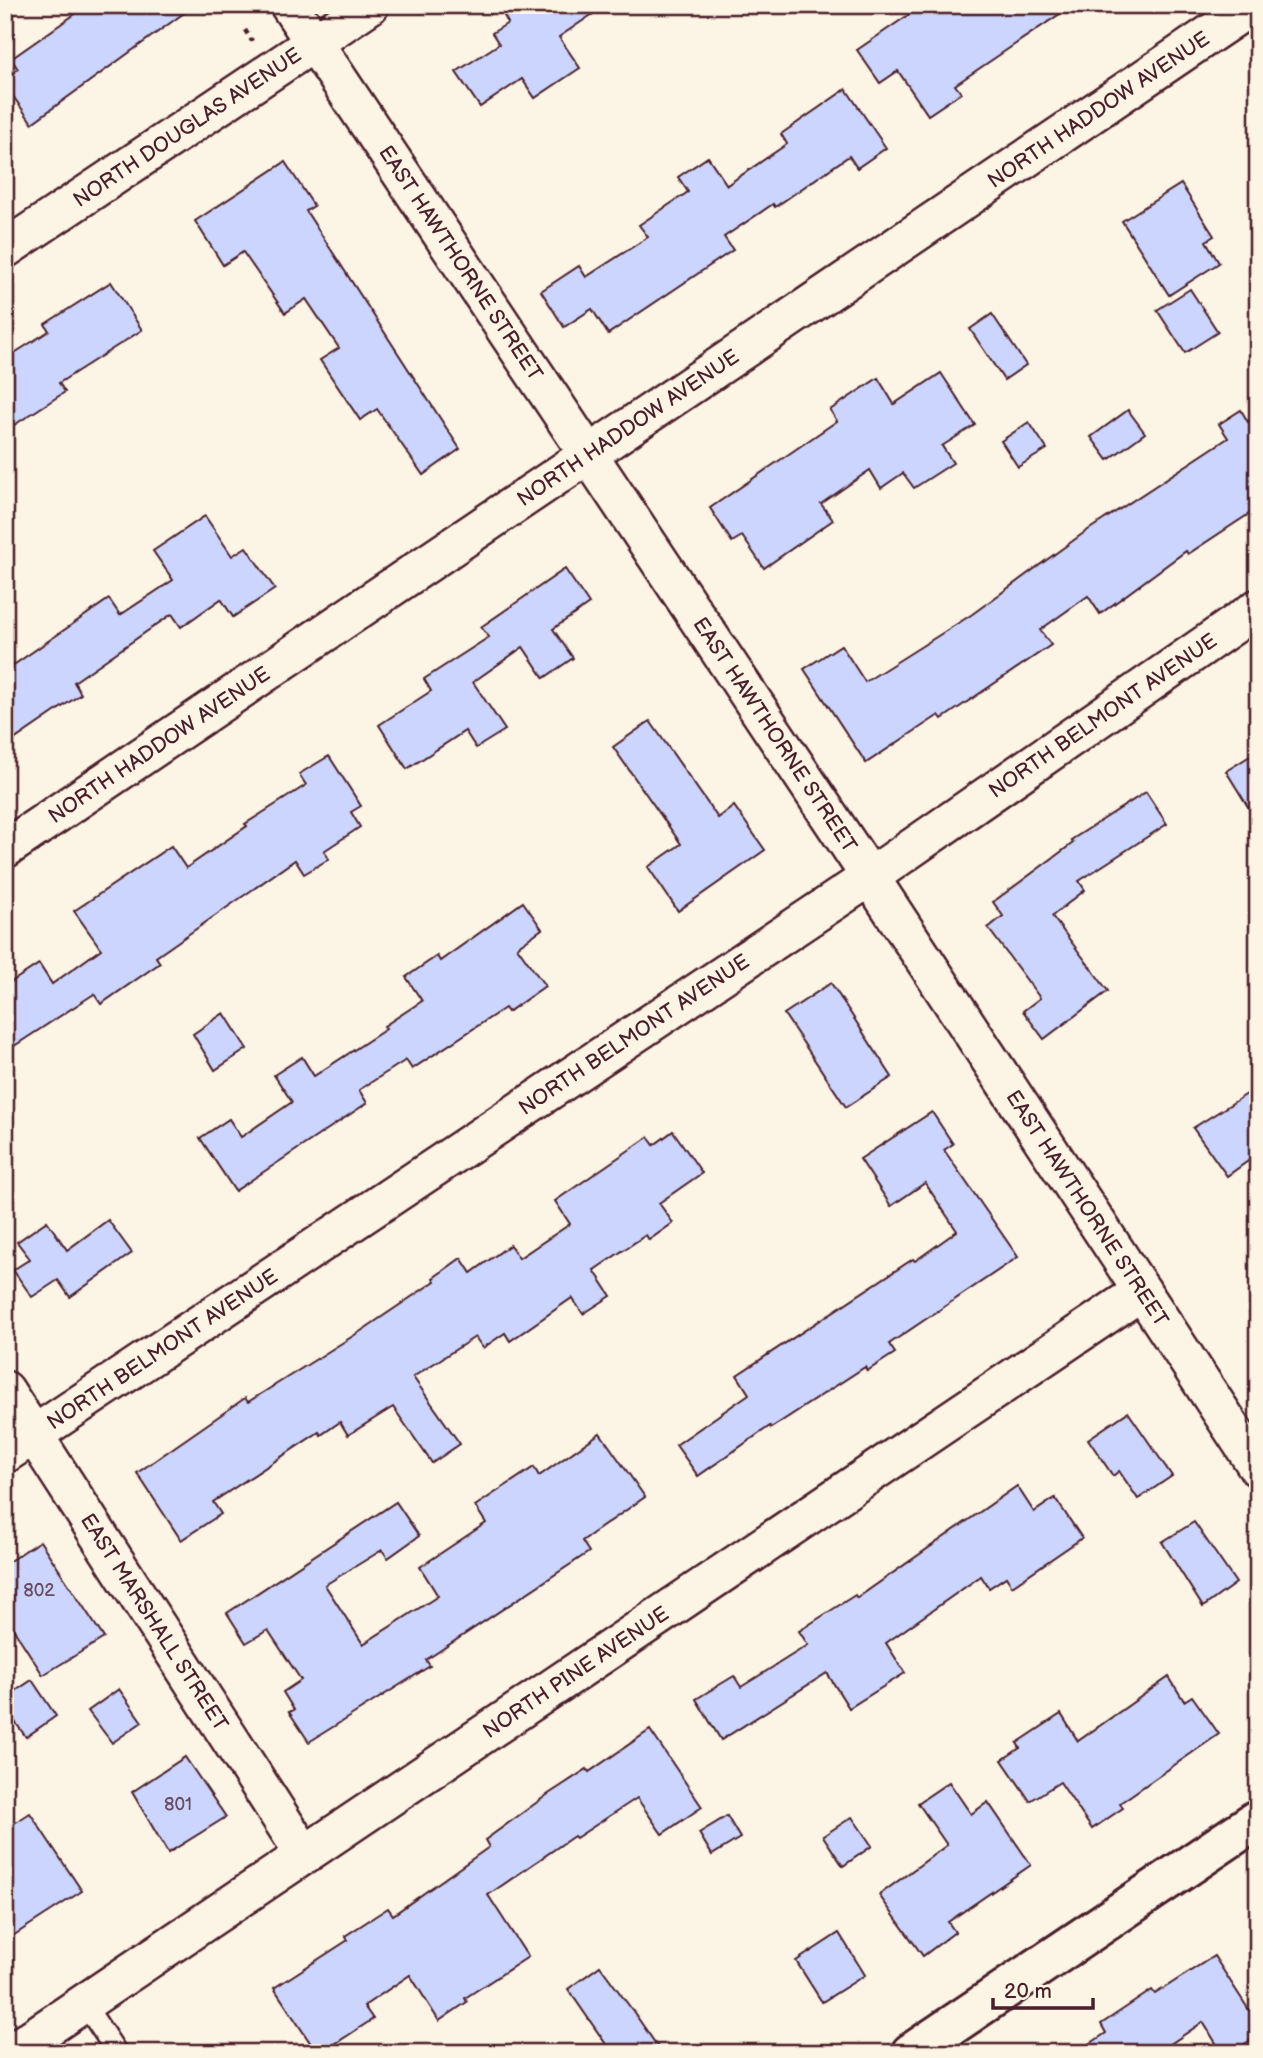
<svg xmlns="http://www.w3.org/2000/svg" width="1263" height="2058" viewBox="0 0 1263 2058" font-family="'Balsamiq Sans',sans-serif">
  <rect width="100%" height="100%" fill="#fcf5e5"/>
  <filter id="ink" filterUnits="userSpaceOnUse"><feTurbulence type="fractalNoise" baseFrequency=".0143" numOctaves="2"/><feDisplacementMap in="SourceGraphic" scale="14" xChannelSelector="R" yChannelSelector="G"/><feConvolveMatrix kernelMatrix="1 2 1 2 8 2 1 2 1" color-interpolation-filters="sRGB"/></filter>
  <g filter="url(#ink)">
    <g fill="#cbd5fd" stroke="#4a1f2b" stroke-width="2">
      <path d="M88,5h107l-163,118 -27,-38v-7l13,-9 -7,-10z"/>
      <path d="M516,5h90l-47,32 21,31 -45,30 -13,-19 -42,28 -24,-35 43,-28 -7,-11 16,-10 -5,-9z"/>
      <path d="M923,5h150l-118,80 6,8 -33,22 -30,-44 -18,12 -23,-33z"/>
      <path d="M846,89l40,59 -29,20 -8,-12 -74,51 -2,-3 -49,33 9,13 -125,84 -16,-25 -28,18 -23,-36 38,-25 7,11 62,-40 -9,-12 49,-33 -10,-15 30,-20 19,28 60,-41 -6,-10z"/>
      <path d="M285,162l29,44 -8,5 154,238 -37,26 -46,-66 -17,11 -40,-60 19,-12 -33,-49 -21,14 -42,-61 -20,13 -28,-44z"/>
      <path d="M1181,184l33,52 -8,5 13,22 -50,32 -47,-74z"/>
      <path d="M111,282l31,48 -83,53 6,9 -60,39v-72l44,-28 -4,-7z"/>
      <path d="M1190,289l28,43 -33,21 -28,-43z"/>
      <path d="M992,314l34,51 -22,15 -34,-51z"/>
      <path d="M941,373l34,52 -33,21 11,17 -39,25 -11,-15 -22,15 -11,-18 -49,34 12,16 -69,48 -22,-32 -10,6 -22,-34 127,-87 -7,-11 48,-32 16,26z"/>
      <path d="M1128,410l17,23 -37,27 -17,-23z"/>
      <path d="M1241,410l7,12 10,-6v92l-70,46 -2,-3 -86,63 -12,-18 -48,34 11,15 -109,74 -3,-4 -73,48 -62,-94 37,-24 24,37 106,-67 114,-83 143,-94 -9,-14z"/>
      <path d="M1029,422l18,27 -29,18 -17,-26z"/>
      <path d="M205,516l27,40 14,-9 29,42 -42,28 -12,-18 -40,28 -9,-13 -98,68 7,12 -76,52v-75l104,-72 11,16 53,-35 -20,-29z"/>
      <path d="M565,569l24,35 -36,25 20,29 -29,20 -21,-31 -50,35 32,48 -29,18 -11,-17 -58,38 -28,-44 52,-34 -7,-12 65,-42 -8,-10z"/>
      <path d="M650,721l68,97 16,-12 31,44 -87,61 -30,-44 33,-23 -68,-97z"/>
      <path d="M1258,751v72l-32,-52z"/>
      <path d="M329,756l32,50 -10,6 9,15 -36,24 5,8 -25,15 -9,-14 -139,97 4,6 -59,41 -7,-10 -89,58v-66l34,-22 13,20 49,-35 -27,-38 97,-65 15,22 61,-42 -2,-2 61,-39 -7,-11z"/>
      <path d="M1146,792l21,32 -88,57 6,9 -33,26 56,75 -64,48 -21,-28 17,-13 -52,-70 15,-12 -10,-14 80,-59 -2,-3z"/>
      <path d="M523,902l19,27 -25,18 28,39 -37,26 -3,-4 -93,61 -6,-9 -47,30 8,13 -132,88 -35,-53 29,-19 12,18 51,-35 -18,-27 28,-18 12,19 72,-47 -2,-3 38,-25 -16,-24 31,-21 3,5z"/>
      <path d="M831,983l61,94 -46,30 -62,-93z"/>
      <path d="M224,1013l23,36 -32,21 -22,-36z"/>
      <path d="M1258,1087v67l-31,22 -34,-48z"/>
      <path d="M932,1112l21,32 -9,6 74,107 -129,87 6,9 -28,18 -2,-4 -94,61 -1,-2 -72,50 -22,-31 73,-51 -12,-19 176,-116 2,2 42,-30 -32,-48 -34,23 -31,-47z"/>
      <path d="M673,1131l29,42 -43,30 14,20 -24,17 -3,-5 -52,35 17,26 -28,18 -11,-16 -62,43 -5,-8 -22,15 -8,-11 -62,40 47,67 -28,19 -39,-56 -45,28 -8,-13 -19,13 -2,-3 -106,70 8,12 -40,26 -44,-67 108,-75 3,4 113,-71 74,-50 -2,-3 28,-20 10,15 39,-28 9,13 51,-34 -15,-23 93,-64 6,8z"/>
      <path d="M108,1220l24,33 -62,44 -12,-17 -26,17 -19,-27 17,-11 -13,-17 30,-21 20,29z"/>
      <path d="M1128,1412l44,64 -34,23 -19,-28 -6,5 -25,-37z"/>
      <path d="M600,1433l45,64 -63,44 7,11 -163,108 4,6 -121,76 -20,-30 5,-2 -11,-18 18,-12 -33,-50 -22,13 -19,-30 169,-111 23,34 -31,22 -6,-8 -57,35 38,59 75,-48 -18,-29 66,-44 -11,-17 59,-39 5,9z"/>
      <path d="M1017,1486l17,26 21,-14 27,40 -70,48 -6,-9 -17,11 -8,-12 -95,67 19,30 -56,35 -22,-35 -106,67 -25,-41 38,-23 7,11 67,-42 -9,-14 56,-36 2,3z"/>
      <path d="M1194,1522l42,61 -33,24 -41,-65z"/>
      <path d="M40,1541l64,97 -61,37 -38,-59v-52z"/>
      <path d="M1169,1677l15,24 8,-5 27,38 -99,69 3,5 -31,21 -32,-47 -30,19 -28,-41 18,-12 -3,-5 44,-29 17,27z"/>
      <path d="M32,1680l24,36 -30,21 -21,-29v-10z"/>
      <path d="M119,1689l23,33 -30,21 -24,-32z"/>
      <path d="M650,1730l52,77 -40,27 -25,-36 -61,40 -2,-2 -86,59 40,62 -63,41 2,4 -28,19 -29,-46 -46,31 9,13 -52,34h-4l-43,-65 74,-48 -3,-4 43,-28 5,7 96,-68 -4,-7 62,-45 40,-26 2,3z"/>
      <path d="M185,1757l41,60 -58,36 -36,-61z"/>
      <path d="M949,1782l22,32 17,-12 43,63 -83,57 7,10 -32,24 -44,-61 68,-50 -29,-42z"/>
      <path d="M30,1813l52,78 -77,50v-112z"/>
      <path d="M727,1816l13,22 -28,17 -13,-22z"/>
      <path d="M852,1817l20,29 -29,20 -20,-30z"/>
      <path d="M839,1933l26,42 -43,27 -26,-41z"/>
      <path d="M1214,1956l44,68v11l-27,18h-9l-19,-31 -46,31h-81l30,-20 -5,-9 51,-34 3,4z"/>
      <path d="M600,1966l33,45 29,42h-50l-44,-64z"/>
    </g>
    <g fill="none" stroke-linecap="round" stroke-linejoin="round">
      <g stroke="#4a1f2b" stroke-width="24">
        <path id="lane" d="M84,2003l33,50"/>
      </g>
      <g stroke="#4a1f2b" stroke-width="42">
        <g id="street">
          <path id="s1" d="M289,5l581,872 388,591"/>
          <path id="s2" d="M5,249l365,-244"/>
          <path id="s3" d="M5,849l1248,-844"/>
          <path id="s4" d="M5,1390l299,464"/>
          <path id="s5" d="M5,1454l865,-577 388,-269"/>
          <path id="s6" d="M10,2053l1132,-762"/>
        </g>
      </g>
      <g stroke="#4a1f2b" stroke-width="44">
        <path id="secondary" d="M911,2053l347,-234"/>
      </g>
      <path stroke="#4a1f2b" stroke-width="4.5" stroke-dasharray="5 5" stroke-linecap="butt" d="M245,30l7,11"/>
      <use href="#lane" stroke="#fcf5e5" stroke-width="19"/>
      <use href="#street" stroke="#fcf5e5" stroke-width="37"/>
      <use href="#secondary" stroke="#fcf5e5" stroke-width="38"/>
    </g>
  </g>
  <g text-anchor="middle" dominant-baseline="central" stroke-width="5" stroke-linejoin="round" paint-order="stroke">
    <g font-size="18" fill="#6a4c60">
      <text x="39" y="1590">802</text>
      <text x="178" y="1804">801</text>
    </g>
    <g font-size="21" fill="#4a1f2b" stroke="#fcf5e5">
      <text stroke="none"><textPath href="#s3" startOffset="1320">NORTH HADDOW AVENUE</textPath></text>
      <text stroke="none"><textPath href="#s2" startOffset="219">NORTH DOUGLAS AVENUE</textPath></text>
      <text stroke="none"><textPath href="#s1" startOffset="310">EAST HAWTHORNE STREET</textPath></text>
      <text stroke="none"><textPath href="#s3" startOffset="752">NORTH HADDOW AVENUE</textPath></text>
      <text stroke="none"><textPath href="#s5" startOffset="1323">NORTH BELMONT AVENUE</textPath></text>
      <text stroke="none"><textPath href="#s1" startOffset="877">EAST HAWTHORNE STREET</textPath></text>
      <text stroke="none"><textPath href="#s3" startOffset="186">NORTH HADDOW AVENUE</textPath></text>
      <text stroke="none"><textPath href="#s5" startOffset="756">NORTH BELMONT AVENUE</textPath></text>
      <text stroke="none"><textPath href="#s1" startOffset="1444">EAST HAWTHORNE STREET</textPath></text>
      <text stroke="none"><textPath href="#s5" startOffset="189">NORTH BELMONT AVENUE</textPath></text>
      <text stroke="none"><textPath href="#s4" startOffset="276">EAST MARSHALL STREET</textPath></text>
      <text stroke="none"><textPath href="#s6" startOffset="682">NORTH PINE AVENUE</textPath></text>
    </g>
  </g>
  <rect width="1263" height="2058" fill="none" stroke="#fcf5e5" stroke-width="28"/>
  <rect x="14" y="14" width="1235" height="2030" fill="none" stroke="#4a1f2b" stroke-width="2.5" filter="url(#ink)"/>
  <path d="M993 1998v10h100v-10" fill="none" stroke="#4a1f2b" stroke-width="3.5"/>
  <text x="1004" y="1998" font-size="21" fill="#4a1f2b" stroke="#fcf5e5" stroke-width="5" paint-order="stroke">20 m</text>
</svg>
